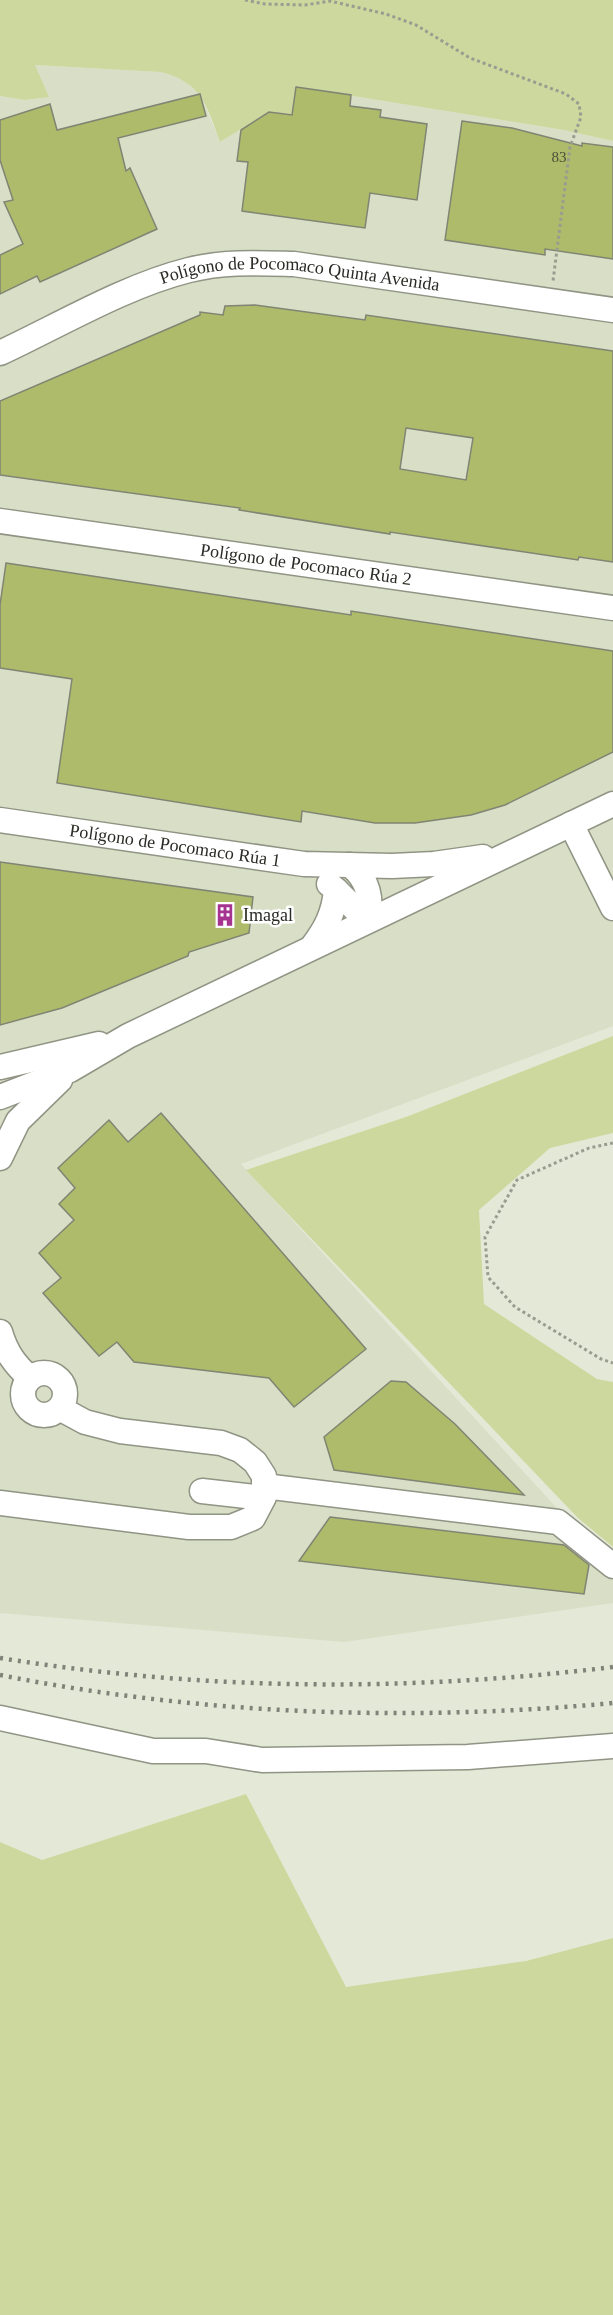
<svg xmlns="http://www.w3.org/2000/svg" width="613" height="2315" viewBox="0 0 613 2315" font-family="Georgia,serif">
  <rect width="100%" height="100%" fill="#e4e8d7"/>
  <path fill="#d9dfc6" d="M35,65l125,7 20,5 20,17 20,48 49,-30 27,-25 268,43 49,11v885l-372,138 372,405v34l-269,39 -344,-29v-1517l25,4 23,-3z"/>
  <g fill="#cdd89e">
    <path d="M0,0h613v141l-49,-11 -267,-43 -5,28 -23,-3 -49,30c-13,-36 -19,-61 -60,-70l-125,-7 14,32 -24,3 -25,-4z"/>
    <path d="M613,1036v97l-63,15 -71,62 5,94 113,75 16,3v165l-35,-29 -332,-348 160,-53z"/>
    <path d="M246,1794l100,193 180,-26 87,-23v377h-613v-473l42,18z"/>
  </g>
  <g fill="#adbb6a" stroke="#808474" stroke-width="1.5" fill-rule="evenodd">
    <path d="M296,87l55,8 -1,11 31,4 -1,7 47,7 -10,76 -47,-7 -5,35 -123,-17 6,-49 -11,-1 4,-31 28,-18 23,3z"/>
    <path d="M200,94l6,22 -88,22 8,33 4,-3 27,61 -117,53 -3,-6 -37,18v-39l23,-11 -19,-42 9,-2 -13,-40v-40l50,-16 7,26z"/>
    <path d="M462,121l50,7 70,18v-3l31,4v112l-68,-10v6l-100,-15z"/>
    <path d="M255,305l110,15 1,-5 247,36v211l-34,-5 -1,3 -188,-28v2l-151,-24 1,-2 -240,-33v-74l200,-86v-3l23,3 2,-9zM406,428l67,10 -7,42 -66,-11z"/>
    <path d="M6,563l345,52v-4l262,40v101l-108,53 -34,10 -56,8h-40l-73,-12 -1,11 -244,-39 15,-104 -72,-11v-63z"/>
    <path d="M0,862l253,35 -4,36 -60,19 -1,4 -126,52 -62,17z"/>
    <path d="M161,1113l205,236 -72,58 -25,-29 -135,-16 -17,-20 -18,14 -56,-63 18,-15 -22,-25 35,-33 -15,-16 16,-16 -17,-20 51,-48 19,22z"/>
    <path d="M391,1381l15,1 49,42 69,71 -190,-25 -10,-33z"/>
    <path d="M330,1517l234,28 25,20 -5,29 -285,-33z"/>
  </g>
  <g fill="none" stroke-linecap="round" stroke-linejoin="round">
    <g stroke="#909484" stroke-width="27">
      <g id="minor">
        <path id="s1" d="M0,353c60,-28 125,-67 189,-83 35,-9 70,-7 105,-6l319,46"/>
        <path id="s2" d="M0,521l613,87"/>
        <path id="s3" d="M0,820l304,44 88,2 42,-2 49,-7"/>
        <path d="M571,824l42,84"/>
        <path d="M336,890l31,31c6,-22 1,-42 -17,-56"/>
        <path d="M312,947c14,-18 22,-34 24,-57l-7,-6"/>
        <path d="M0,1067l99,-23"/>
        <path d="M0,1097l70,-27 58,-34 485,-232"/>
        <path d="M0,1158l18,-37 42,-41"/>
        <path d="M0,1332c6,20 14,32 30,46"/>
        <circle cx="44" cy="1394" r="21"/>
        <path d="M264,1486l294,36 55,44"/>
        <path d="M202,1491l61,7"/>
        <path d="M0,1503l189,24h42l22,-9 11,-21v-21l-9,-14 -15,-12 -19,-7 -101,-12 -35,-9 -24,-13"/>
        <path d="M0,1718l153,33h53l56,9 206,-3 145,-11"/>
      </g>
    </g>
    <g stroke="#9a9c90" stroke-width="3" stroke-dasharray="3 3" stroke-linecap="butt">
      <path d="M245,0l20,4 40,1 25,-4 56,13 30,11 54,33 96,36 13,10 2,13 -11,30 -17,134"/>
      <path d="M613,1143l-24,5 -72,32 -32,57 3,40 27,30 86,52 12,4"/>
    </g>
    <use href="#minor" stroke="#fff" stroke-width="24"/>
    <g stroke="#7f8277" stroke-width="4.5" stroke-dasharray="3 6" stroke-linecap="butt">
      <path d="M0,1658c206,33 406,34 613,9"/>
      <path d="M0,1675c202,40 409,47 613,28"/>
    </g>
  </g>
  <defs>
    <g id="building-bare" transform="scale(1.8)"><path d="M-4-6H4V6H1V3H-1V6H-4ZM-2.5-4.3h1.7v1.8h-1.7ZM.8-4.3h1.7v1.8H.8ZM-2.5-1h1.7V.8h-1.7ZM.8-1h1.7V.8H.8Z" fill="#a53491" stroke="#fff" stroke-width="2.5" paint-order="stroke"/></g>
  </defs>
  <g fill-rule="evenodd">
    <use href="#building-bare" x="225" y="915"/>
  </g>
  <g text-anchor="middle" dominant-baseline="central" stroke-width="5" stroke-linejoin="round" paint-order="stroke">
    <g font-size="15" fill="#4b4f36">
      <text x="559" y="157">83</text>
    </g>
    <g font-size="18" fill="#2a2b25" stroke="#fff">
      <text stroke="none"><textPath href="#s1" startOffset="318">Polígono de Pocomaco Quinta Avenida</textPath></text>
      <text stroke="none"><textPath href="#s2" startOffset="309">Polígono de Pocomaco Rúa 2</textPath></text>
      <text stroke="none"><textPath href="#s3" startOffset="177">Polígono de Pocomaco Rúa 1</textPath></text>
    </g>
    <g font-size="18" fill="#2a2b25" stroke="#fff" text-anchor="start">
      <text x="243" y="915">Imagal</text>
    </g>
  </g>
</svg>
